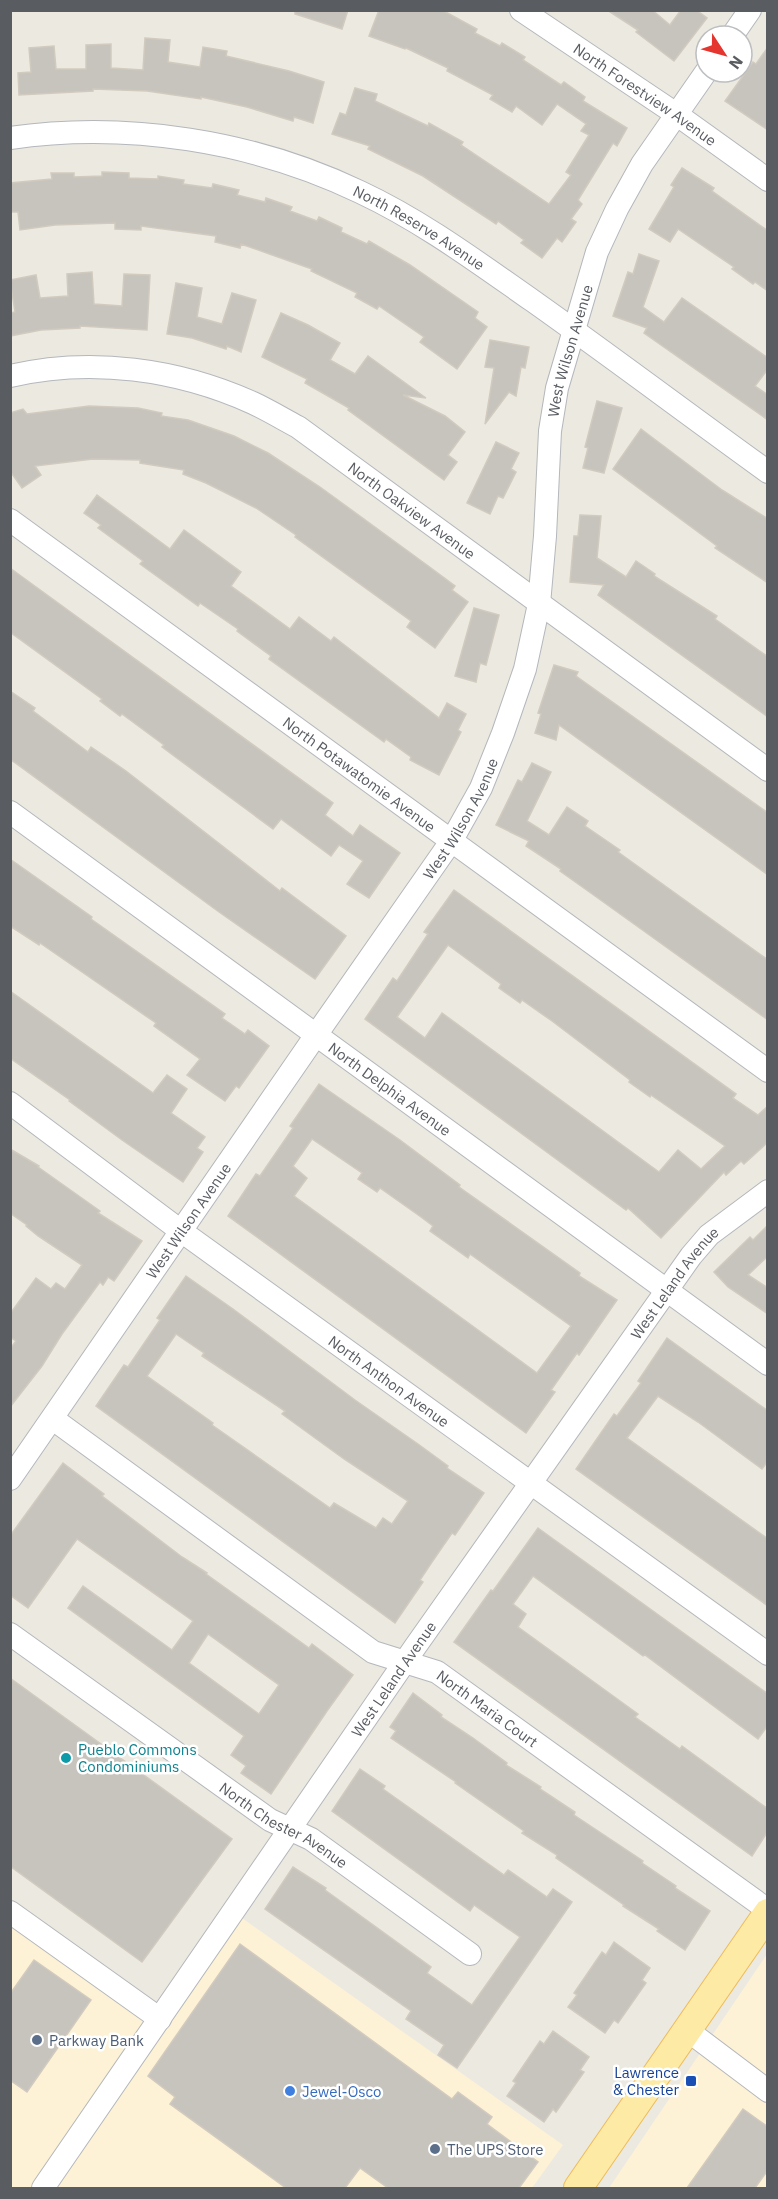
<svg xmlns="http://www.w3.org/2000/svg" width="778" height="2199" viewBox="0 0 778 2199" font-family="'IBM Plex Sans',sans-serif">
  <rect width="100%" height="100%" fill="#ece9e1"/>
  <g fill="#fdf2d5">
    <path d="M225,1906l338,239 -31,43h-521l-1,-266 136,98z"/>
    <path d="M767,1954v234h-158z"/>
  </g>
  <g fill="#c7c4be" stroke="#d1cabf" stroke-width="1.5" fill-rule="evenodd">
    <path d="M295,10h53l-6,19 -47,-15z"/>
    <path d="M379,10h63l35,19 -2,4 25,13 2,-3 23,14 -2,3 38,25 3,-3 21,15 -2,4 44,27 -10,18 -4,-3 -35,57 4,4 -11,15 5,3 -14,20 -5,-4 -15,20 -21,-15 3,-3 -26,-19 -2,3 -73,-48 -55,-27 2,-3 -38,-12 8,-21 6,2 9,-27 22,6 -2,7 53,25 1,-3 34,19 -2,3 88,59 22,-29 -5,-3 23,-37 -8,-4 5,-7 -29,-20 -15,21 -26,-19 -4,6 -22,-13 3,-4 -46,-24 1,-3 -42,-20 -1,1 -36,-13z"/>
    <path d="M607,10h45l18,15 11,-15h15l11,8 -33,43 -38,-29 2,-2z"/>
    <path d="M145,38l25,2 -2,22 32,5 3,-20 24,4 -1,5 63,15 35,11 -11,41 -19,-6 -1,4 -46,-14 -46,-10v2l-54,-8 -54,-2v2l-74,4 -1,-22 13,-1 -2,-24 25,-2 2,23h30v-24l25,-1v24l32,2z"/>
    <path d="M768,47v83l-43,-29 28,-39 3,2z"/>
    <path d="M682,168l32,20 -2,3 56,40v60l-13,-9 -2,2 -21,-15 2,-2 -56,-38 -8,13 -21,-13 25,-42 -3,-2z"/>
    <path d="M102,172l27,1v5l29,1v-3l26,4 -1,4 29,4 1,-4 26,6 -2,5 28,7 1,-4 26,9 -2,4 27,10 2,-4 23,11 -1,4 26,12 2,-3 41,24 68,47 -3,6 12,9 -30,42 -37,-27 4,-5 -45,-31 -2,3 -22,-12 2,-4 -46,-22 1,-2 -71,-25 -1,4 -25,-6 1,-6 -75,-10v4l-26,-1v-6l-60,2 -35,5 -2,-18h-8v-29l42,-4 -1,-6h23v4l28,-1z"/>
    <path d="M639,254l20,7 -16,46 21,15 18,-24 86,60v11l-13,17 13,9v25l-124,-87 3,-5 -34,-12 15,-44 5,2z"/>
    <path d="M92,272l2,32 28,2 2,-32 26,1 -3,55 -67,-4v2l-39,2 -31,6v-23l5,-1 -5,-32 26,-5 4,23 28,-2 -1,-22z"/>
    <path d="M176,283l26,5 -5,29 25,7 10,-31 24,7 -15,52 -14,-6 -1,3 -34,-11 -25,-4z"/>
    <path d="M281,313l27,12 32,18 -10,17 25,14 13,-18 58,42 -23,-3 42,21 20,16 -17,23 9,7 -13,18 -96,-70 1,-2 -44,-25 2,-4 -45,-22z"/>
    <path d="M490,340l39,7 -4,21 -4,-1 -5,29 -7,-4 -24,32 9,-56 -9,-1z"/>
    <path d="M597,401l25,7 -18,65 -21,-5 5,-20 -3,-1z"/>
    <path d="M89,406l49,2 24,5 -1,3 27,4 46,16 34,17 52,34 111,81 24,18 -3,4 16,12 -33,46 -28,-21 4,-6 -116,-84 1,-2 -40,-27 -50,-25 -23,-9 1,-4 -44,-7v-3l-47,-1 -58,7 6,9 -19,13 -12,-17v-58l13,-4 4,5z"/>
    <path d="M641,429l81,61 46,29v64l-53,-35 2,-2 -104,-77z"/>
    <path d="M496,442l23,11 -8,16 5,3 -13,26 -5,-2 -8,18 -23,-11z"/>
    <path d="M97,495l73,54 14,-19 57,42 -10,14 59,43 9,-12 32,24 3,-4 105,81 8,-15 19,11 -8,16 3,2 -22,43 -29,-15 1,-3 -25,-18 -2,3 -115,-83 2,-3 -34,-25 1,-2 -38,-26 -2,3 -58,-42 3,-3 -45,-33 3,-3 -17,-12z"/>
    <path d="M580,515l21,1 -4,42 29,19 10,-16 19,13 -1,2 63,40 -2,3 53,38v60l-170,-122 6,-10 -34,-3 4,-46h4z"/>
    <path d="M10,568l323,235 -8,12 28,21 7,-11 40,28 -31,45 -22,-14 16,-23 -24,-16 -8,11 -50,-37 -8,10 -111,-82 2,-2 -42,-31 -2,2 -20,-15 2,-2 -92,-67z"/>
    <path d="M474,608l25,7 -13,50 -6,-2 -4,19 -21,-6z"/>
    <path d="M554,665l24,7 -2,4 192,137v62l-209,-150 -3,15 -21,-7 6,-19 -3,-1z"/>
    <path d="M10,691l25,17 -2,3 55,41 3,-5 35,24 154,120 2,-3 64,48 -31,43 -96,-67 -209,-153z"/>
    <path d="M532,763l19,9 -24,49 22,14 18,-28 21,14 -3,5 35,24 -2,2 150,108v60l-173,-124 -35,-25 1,-2 -35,-23 3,-5 -33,-16 22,-45 4,2z"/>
    <path d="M10,859l82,58 -1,2 134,95 -3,4 23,16 3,-4 21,16 -30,42 -3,-2 -11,15 -38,-26 13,-16 -46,-33 2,-3 -116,-80 -1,2 -29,-19z"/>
    <path d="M454,890l282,204 -3,4 25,17 10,-9v36l-24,22 -3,-3 -15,14 -2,-3 -63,66 -33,-30 -2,2 -261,-191 28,-41 4,3 31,-47 -4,-2zM448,945l53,39 -2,4 21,15 2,-3 30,21 78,59 -1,2 21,15 1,-2 74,51 -24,23 -23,-19 -19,22 -217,-159 -17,25 -28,-21z"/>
    <path d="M10,991l143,102 14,-18 20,14 -16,24 34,24 -8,11 6,4 -20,30 -61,-42 -53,-39 1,-1 -60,-42z"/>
    <path d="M319,1084l81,56 60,45 -1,2 121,86 -1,3 38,24 -38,55 -2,-2 -26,37 4,2 -29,41 -298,-217 28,-42 4,2 33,-48 -3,-2zM312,1139l50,34 -4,6 19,13 3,-4 41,29 12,9 -3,5 38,27 2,-4 101,72 -34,47 -243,-177 13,-18 -14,-12z"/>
    <path d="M10,1149l29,17 -1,1 62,44 -2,2 44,28 -28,40 -6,-4 -5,8 -3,-3 -38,52 -20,32 -32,41v-58l6,-8 -6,-4v-23l26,-36 15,11 5,-6 9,6 17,-24 -44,-29 -12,-10 1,-1 -17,-12z"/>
    <path d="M768,1225v31l-20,19 20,13v26l-40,-27 -14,-15 36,-35 3,3z"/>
    <path d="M186,1276l47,33 122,91 63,44 30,22 -1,2 37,25 -29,42 -3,-2 -20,29 -12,18 3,2 -28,41 -299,-217 28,-41 4,2 32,-47 -3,-2zM176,1334l28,19 -2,3 83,55 -3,3 62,45 64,42 -16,23 -9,-6 -7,10 -42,-25 -4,5 -118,-83 1,-2 -66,-47z"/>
    <path d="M667,1338l101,73v50l-6,8 -64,-47 -40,-26 -31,42 141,101v67l-192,-137 38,-55 3,2 24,-33 -3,-2z"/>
    <path d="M63,1463l41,31 -2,2 80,61 25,16 -1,1 103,74 3,-4 41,31 -26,36 -56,83 -30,-21 5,-7 -15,-11 13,-19 -176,-128 15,-22 89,64 21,-29 -116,-82 -49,69 -18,-13v-59zM208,1634l71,51 -20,29 -70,-51z"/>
    <path d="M538,1528l230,166v31l-10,14 -113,-84 -2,1 -110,-80 -20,28 13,10 -8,13 120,87 -3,3 45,32 2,-3 86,63v22l-16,25 -298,-214 37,-52 2,1z"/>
    <path d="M10,1678l222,161 -90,123 -132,-96z"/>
    <path d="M413,1693l29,22 -1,2 32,21 34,25 -1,2 35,22 -1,2 35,23 -1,3 69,46 -1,2 34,23 -1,2 35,23 -25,39 -28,-19 2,-2 -36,-23 1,-1 -68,-47 1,-3 -35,-22 2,-2 -69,-48 1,-1 -65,-44 5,-7 -6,-4z"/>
    <path d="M360,1769l25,17 -2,3 121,86 4,-5 39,27 6,-8 19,13 -115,166 -19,-13 6,-10 -38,-26 5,-8 -146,-102 28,-42 33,21 -1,2 106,77 -4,6 45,32 48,-68 -46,-32 -4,6 -138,-100z"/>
    <path d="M614,1942l36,26 -8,12 4,3 -28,40 -4,-3 -9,13 -37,-26 9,-12 -3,-2 28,-41 4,3z"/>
    <path d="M240,1944l212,155 6,-7 34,25 -5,7 51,38 -19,26h-131l-28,-20 -15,20h-59l-116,-84 5,-7 -27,-21z"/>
    <path d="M34,1960l57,40 -64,92 -17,-12v-86z"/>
    <path d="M553,2031l36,26 -9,13 4,2 -28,40 -3,-3 -9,13 -37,-26 9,-13 -3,-2 27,-40 4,3z"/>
    <path d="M743,2109l25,18v43l-13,18h-68z"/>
  </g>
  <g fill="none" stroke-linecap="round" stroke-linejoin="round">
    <g stroke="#b4b7bb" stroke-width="24">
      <g id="minor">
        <path id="s1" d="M521,10l155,104 92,66"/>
        <path d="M732,36l18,-26"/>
        <path id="s2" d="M10,138c117,-17 244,3 350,54 62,29 117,70 173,109 79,56 156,114 235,171"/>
        <path id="s3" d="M10,376c81,-19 168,-7 243,27 15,7 30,16 45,24l470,343"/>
        <path id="s4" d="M10,520l758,551"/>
        <path id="s5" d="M10,812l758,552"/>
        <path id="s6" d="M10,1103l171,128 587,423"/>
        <path id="s7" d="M53,1419l320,233 64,20 331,238"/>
        <path id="s8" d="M10,1479l306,-444 136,-195 29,-52 22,-55 22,-64 14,-65 6,-68 5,-105 7,-43 40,-136 20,-43 25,-45 64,-92"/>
        <path id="s9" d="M10,1634l260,186 41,19 159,115"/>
        <path d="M10,1912l150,107"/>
        <path d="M687,2030l81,61"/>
        <path id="s10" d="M43,2188l372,-541 276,-391 18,-21 59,-44"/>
      </g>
    </g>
    <g stroke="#edbc59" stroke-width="30">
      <path id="major" d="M578,2188l190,-275"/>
    </g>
    <use href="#minor" stroke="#fff" stroke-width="22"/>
    <use href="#major" stroke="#fdeaa5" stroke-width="28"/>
  </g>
  <circle fill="#0f9aa8" stroke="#fff" stroke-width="2" cx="66" cy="1758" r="6"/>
  <g fill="#5c6f8a" stroke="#fff" stroke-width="2">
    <circle cx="37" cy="2040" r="6"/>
    <circle cx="435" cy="2149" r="6"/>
  </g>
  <rect fill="#1a4fb4" stroke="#fff" stroke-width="2" x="685" y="2075" width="12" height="12" rx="3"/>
  <circle fill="#3f7fe0" stroke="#fff" stroke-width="2" cx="290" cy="2091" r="6"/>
  <g text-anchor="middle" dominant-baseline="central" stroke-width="5" stroke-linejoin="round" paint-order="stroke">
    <g font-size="15" fill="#595d62" stroke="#fff">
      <text stroke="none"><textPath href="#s1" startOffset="150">North Forestview Avenue</textPath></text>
      <text stroke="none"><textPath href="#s2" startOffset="428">North Reserve Avenue</textPath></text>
      <text stroke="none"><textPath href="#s8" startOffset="1286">West Wilson Avenue</textPath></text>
      <text stroke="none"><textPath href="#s3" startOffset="441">North Oakview Avenue</textPath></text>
      <text stroke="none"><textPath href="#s4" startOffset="432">North Potawatomie Avenue</textPath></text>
      <text stroke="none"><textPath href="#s8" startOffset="800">West Wilson Avenue</textPath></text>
      <text stroke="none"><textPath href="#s5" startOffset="470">North Delphia Avenue</textPath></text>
      <text stroke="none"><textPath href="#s8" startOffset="314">West Wilson Avenue</textPath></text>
      <text stroke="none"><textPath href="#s10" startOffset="1104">West Leland Avenue</textPath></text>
      <text stroke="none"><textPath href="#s6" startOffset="470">North Anthon Avenue</textPath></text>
      <text stroke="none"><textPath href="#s10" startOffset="618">West Leland Avenue</textPath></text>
      <text stroke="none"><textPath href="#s7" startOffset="525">North Maria Court</textPath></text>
      <text stroke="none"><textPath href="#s9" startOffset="334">North Chester Avenue</textPath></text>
    </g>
    <g font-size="15" fill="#0d838f" stroke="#fff" text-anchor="start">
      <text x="78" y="1749">Pueblo Commons<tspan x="78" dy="17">Condominiums</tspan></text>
    </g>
    <g font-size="15" fill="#4e5e75" stroke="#fff" text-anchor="start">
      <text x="49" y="2040">Parkway Bank</text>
      <text x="447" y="2149">The UPS Store</text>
    </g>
    <g font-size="15" fill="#164399" stroke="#fff" text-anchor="end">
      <text x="679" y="2072">Lawrence<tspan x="679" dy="17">&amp; Chester</tspan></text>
    </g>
    <g font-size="15" fill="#366cbe" stroke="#fff" text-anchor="start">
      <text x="302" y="2091">Jewel-Osco</text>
    </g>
  </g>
  <rect width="778" height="2199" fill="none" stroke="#595d62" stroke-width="24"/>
  <g transform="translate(724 54) rotate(126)"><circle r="28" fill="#ffffff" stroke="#bdbec0" stroke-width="1.5"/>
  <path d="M0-4.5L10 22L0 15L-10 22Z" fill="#e4352f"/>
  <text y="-9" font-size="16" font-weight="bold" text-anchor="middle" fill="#595d62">N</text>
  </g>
</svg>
